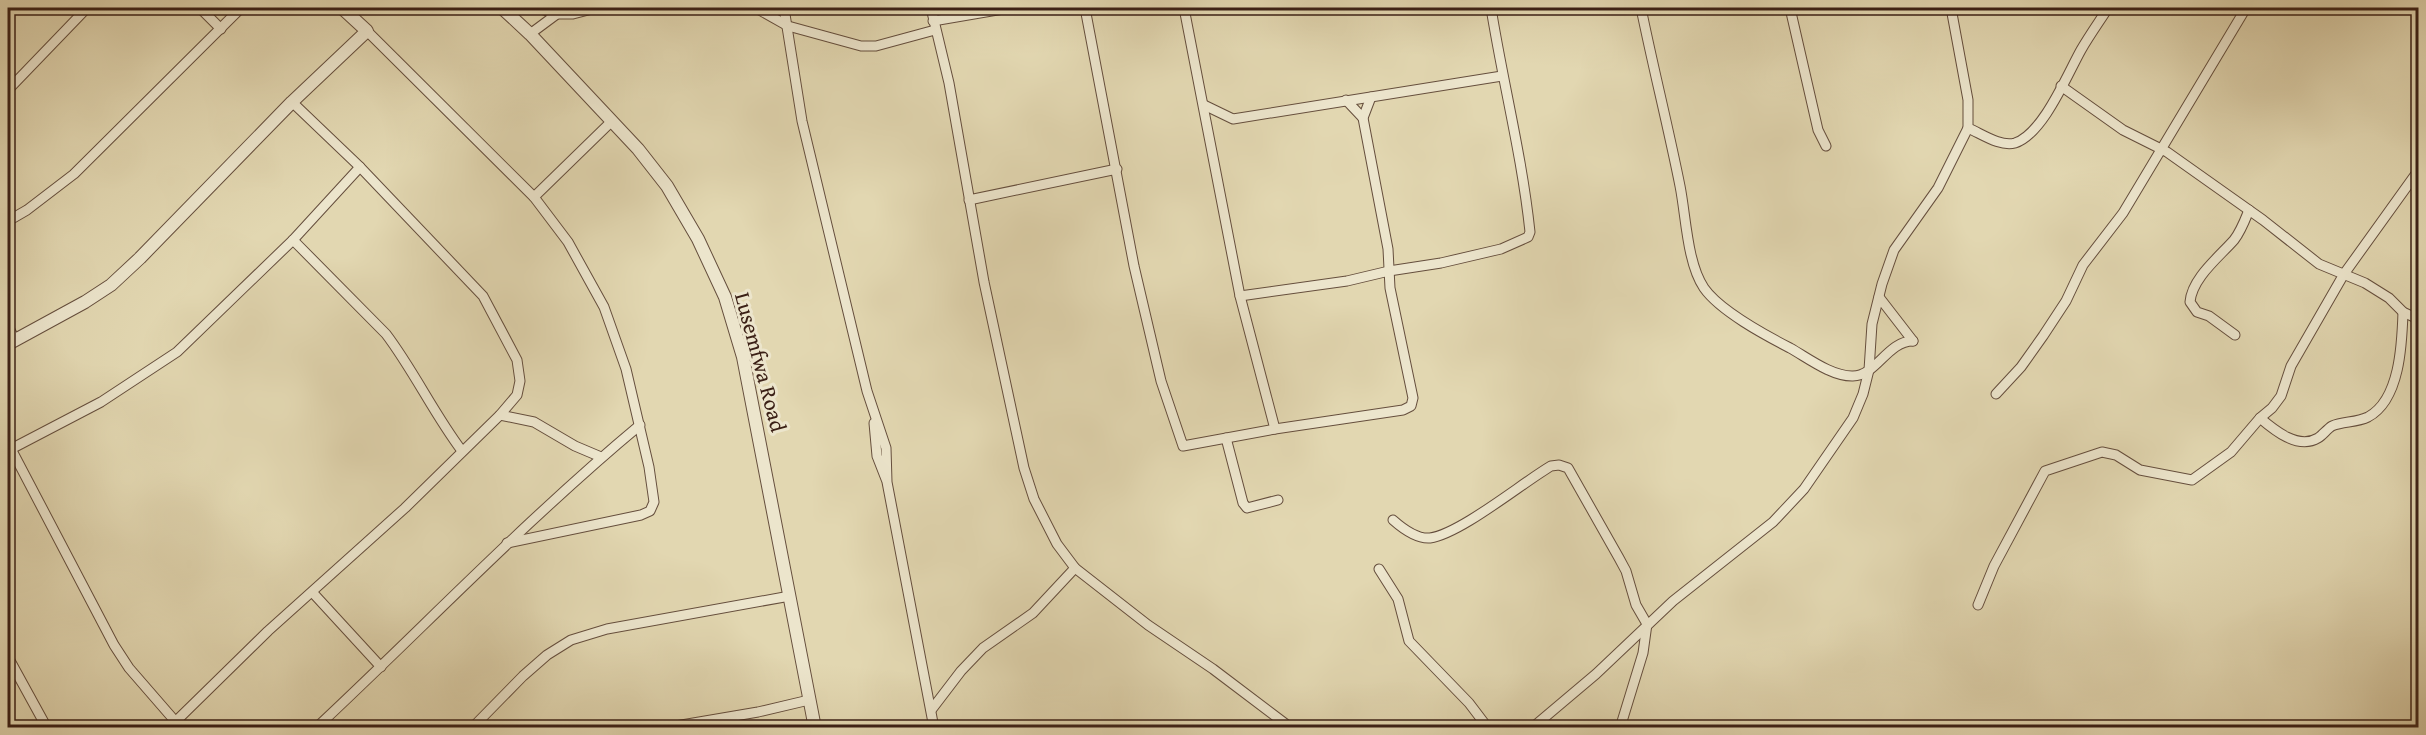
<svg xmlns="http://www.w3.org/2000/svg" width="2426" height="735" viewBox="0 0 2426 735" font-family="'Gentium Book Plus',serif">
  <rect width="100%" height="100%" fill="#e2d7b1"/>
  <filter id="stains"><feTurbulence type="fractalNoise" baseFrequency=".00333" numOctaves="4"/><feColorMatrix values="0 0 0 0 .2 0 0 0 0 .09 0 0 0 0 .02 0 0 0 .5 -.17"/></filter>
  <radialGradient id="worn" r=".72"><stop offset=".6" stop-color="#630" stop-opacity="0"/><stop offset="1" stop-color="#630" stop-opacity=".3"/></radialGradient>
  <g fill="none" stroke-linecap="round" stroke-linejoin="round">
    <g stroke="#654e3d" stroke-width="11">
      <g id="minor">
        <path d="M200,8l21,21"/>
        <path d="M538,8l19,6"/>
        <path d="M756,8l32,18 73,20h15l59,-16"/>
        <path d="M784,8l18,113 65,270 19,57 1,34 47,246"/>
        <path d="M931,8l18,75 35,199 40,186 10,31 23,45 18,24 73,57 65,44 78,59"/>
        <path d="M1085,8l49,258 27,115 22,65 92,-17 128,-19 8,-4 2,-8 -23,-110 -2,-39 -25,-131 8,-21"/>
        <path d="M1184,8l56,288 35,133"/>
        <path d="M1641,8c12,59 27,118 39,178 6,30 7,77 24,102 16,23 61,47 86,60 18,10 41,28 62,28 24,1 35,-35 61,-35"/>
        <path d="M1790,8l28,122 8,16"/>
        <path d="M933,21l76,-13"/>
        <path d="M367,31l167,166 34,45 36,65 22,62 23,98 5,35 -4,9 -9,4 -134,28"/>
        <path d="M530,34l27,-20h16l23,-6"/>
        <path d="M2061,86l62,44 44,22 96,68 56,44 46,19 24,15 14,14 15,7"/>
        <path d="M8,90l79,-82"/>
        <path d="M1346,100l17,18"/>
        <path d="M1204,105l29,14 269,-43"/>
        <path d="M1968,128c14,6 32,19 47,15 28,-9 52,-68 66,-93 8,-14 18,-28 27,-42"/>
        <path d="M534,197l78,-76"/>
        <path d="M969,200l148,-31"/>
        <path d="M8,221l19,-11 47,-36 167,-166"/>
        <path d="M293,240l93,94c28,37 48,80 76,117"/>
        <path d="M1240,296l107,-15 42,-10 52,-8 60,-14 27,-12 2,-5c-8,-76 -27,-149 -39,-224"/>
        <path d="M1879,297l34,44"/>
        <path d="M8,326l7,14"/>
        <path d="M2235,335l-26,-19 -12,-4 -7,-10c2,-24 29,-45 44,-62 7,-9 11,-20 15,-30"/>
        <path d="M1996,394l25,-27 22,-31 23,-35 17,-36 40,-52 123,-205"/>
        <path d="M500,415l34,7 41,24 26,11"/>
        <path d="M2260,418c14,12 38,32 58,20 5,-3 9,-9 14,-12 11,-5 24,-3 36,-9 32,-17 34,-73 35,-105"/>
        <path d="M874,423l3,33 9,23"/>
        <path d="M1226,438l17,65 4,5 31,-8"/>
        <path d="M8,443l106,202 15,23 46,53"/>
        <path d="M11,449l90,-47 76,-50 116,-112 67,-73"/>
        <path d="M1393,520c9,8 24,19 37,18 30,-4 92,-55 121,-72l8,-1 9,3 51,90 7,13 10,34 11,19 -4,29 -23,75"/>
        <path d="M1379,569l19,30 11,42 60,62 19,25"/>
        <path d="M313,593l68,74"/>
        <path d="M1978,605l16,-39 51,-95 57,-19 14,3 24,15 52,10 39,-28 29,-34 12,-10 9,-12 10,-30 53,-92 74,-103"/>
        <path d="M8,657l39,71"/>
        <path d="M932,709l29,-38 22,-23 50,-35 42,-45"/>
        <path d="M169,728l99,-97 137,-123 95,-93 17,-20 3,-14 -3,-21 -34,-64 -123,-129 -68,-65"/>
        <path d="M316,728c108,-101 210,-208 324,-303"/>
        <path d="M472,728l51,-52 24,-21 24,-15 36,-11 183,-33"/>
        <path d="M664,728l94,-16 51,-12"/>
        <path d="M1532,728l64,-54 77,-73 100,-79 31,-33 49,-71 10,-24 6,-24 3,-46 10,-40 12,-34 44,-62 30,-60v-28l-17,-92"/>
      </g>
    </g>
    <g stroke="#654e3d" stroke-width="14">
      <g id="tertiary">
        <path d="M502,8l28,26 108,115 29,37 31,53 27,58 18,60 72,371"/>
        <path d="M8,344l77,-42 26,-17 29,-27 152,-156 75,-71 -25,-23"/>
      </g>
    </g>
    <use href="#minor" stroke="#ece5cc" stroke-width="9"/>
    <use href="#tertiary" stroke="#ece5cc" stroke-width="12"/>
  </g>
  <g text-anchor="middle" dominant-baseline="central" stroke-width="6" stroke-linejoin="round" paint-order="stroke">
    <g font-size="22" fill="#3b2016" stroke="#ece5cc">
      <text transform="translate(761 362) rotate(75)">Lusemfwa Road</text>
    </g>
  </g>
  <rect width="2426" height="735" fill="none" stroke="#e2d7b1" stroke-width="30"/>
  <rect x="9" y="9" width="2408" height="717" fill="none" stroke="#3b2016" stroke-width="3"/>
  <rect x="15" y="15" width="2396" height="705" fill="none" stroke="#3b2016" stroke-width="1.5"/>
  <rect width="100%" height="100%" filter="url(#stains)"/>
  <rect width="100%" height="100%" fill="url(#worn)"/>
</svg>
